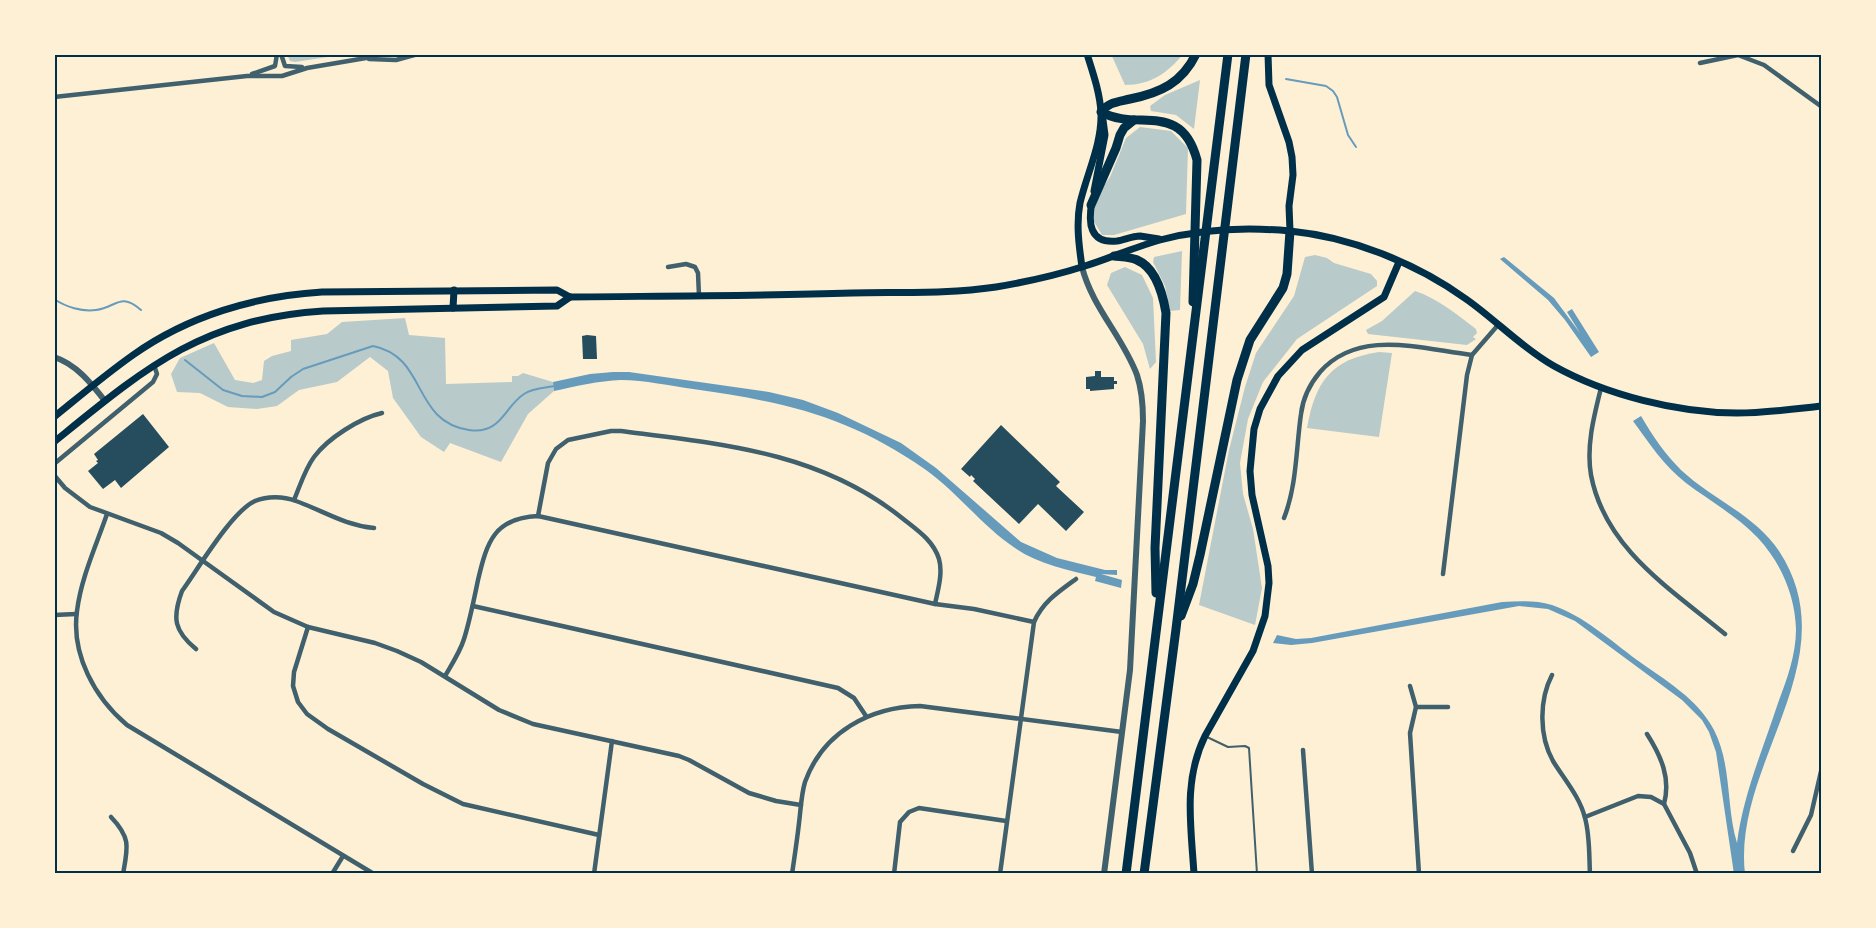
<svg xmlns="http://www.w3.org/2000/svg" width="1876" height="928" viewBox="0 0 1876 928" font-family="'Fira Sans Condensed',sans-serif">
  <rect width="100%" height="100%" fill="#fdf0d5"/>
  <g fill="#b9caca">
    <path d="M287,54h60l-52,8 -5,-1z"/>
    <path d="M1111,54h72c-15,19 -33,31 -58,31z"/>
    <path d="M1200,80l-6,49 -18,-14 -25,-4 -1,-5 15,-11z"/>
    <path d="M1140,127l31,4 17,17 -2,66 -72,21h-12l-10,-17 7,-25 11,-16 16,-39z"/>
    <path d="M1182,251l-2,59 -10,1 -5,-25 -12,-24 1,-5z"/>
    <path d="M1315,255l12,3 7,5 37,11 6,7v5l-80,53 -34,43 -15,37 -8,44 3,31 10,35 9,59 -7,37 -56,-20 30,-155 16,-63 11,-34 38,-57 11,-39z"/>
    <path d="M1125,267l17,8 11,23 3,64 -6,7 -7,-25 -36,-59 4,-12z"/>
    <path d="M1415,291c22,7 43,24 61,38l1,4 -4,4 3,2 -9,6 -99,-11 -2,-4 16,-9z"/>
    <path d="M405,318l4,17 36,3 1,46 66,-2v-6h6l5,-3 30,9 1,9 -26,23 -27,48 -51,-19 -6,9 -23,-15 -28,-39 -5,-27 -18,-14 -33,25 -38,8 -22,16 -20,3 -29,-2 -28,-14 -23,-1 -6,-18 9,-16 34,-15 21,37 18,3 9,-3 2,-19 8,-5 19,-5v-11l36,-6 15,-12z"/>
    <path d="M1379,352l13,1 -13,84 -72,-9c8,-46 24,-69 72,-76z"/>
  </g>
  <g fill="#669bbc">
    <path d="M1504,257l50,41 26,35 -13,-21 5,-3 27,43 -8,5 -26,-37 -17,-20 -48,-41z"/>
    <path d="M613,372h16l140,20 34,8 35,13 63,30 35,25 85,74 36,16 48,12h12v5l-16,-1 21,6 -1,8 -26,-7 1,-4c-27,-7 -58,-13 -81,-29 -33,-22 -57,-55 -89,-78 -77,-54 -141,-68 -233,-81 -23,-3 -48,-9 -72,-9 -23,1 -44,6 -67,11l-1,-9 37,-8z"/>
    <path d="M1641,416c11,19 24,38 40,54 31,29 74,45 98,81 71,109 -47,212 -34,323h-11l-18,-122 -7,-20 -7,-12 -20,-20 -107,-79 -27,-12 -29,-3 -207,37 -21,2 -18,-2 4,-8 19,4 15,-1 191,-36c17,-1 34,-2 50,3 32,11 58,35 85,55 28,20 61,39 77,70 18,35 12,77 23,113 6,-48 26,-94 41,-140 9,-24 18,-48 18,-74 -1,-34 -15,-66 -38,-91 -21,-22 -48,-37 -72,-55 -22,-17 -37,-40 -53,-62z"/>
  </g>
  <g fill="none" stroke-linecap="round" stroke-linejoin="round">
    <g stroke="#669bbc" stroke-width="2">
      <path d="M1286,79l40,7 7,5 4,6 11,38 8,12"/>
      <path d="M54,299c12,8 28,13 42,11 21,-3 24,-18 45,0"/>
      <path d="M185,360l38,30 19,6 20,1 13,-5 16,-15 12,-8 70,-23c55,11 38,75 96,84 32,5 35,-23 55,-36 9,-6 21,-6 31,-8"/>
    </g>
  </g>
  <g fill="#264d5e">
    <path d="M587,335l9,1 1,23h-14l-1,-23z"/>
    <path d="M1095,371h6v6h13v4h3v3h-3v5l-24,2v-2h-4v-12l9,-1z"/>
    <path d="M143,414l26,33 -48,41 -6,-8 -12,9 -15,-18 10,-8 -2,-2 2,-1 -4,-6z"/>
    <path d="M1001,425l59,57 -4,4 28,26 -18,19 -28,-27 -19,20 -46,-43 2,-2 -4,-4 -1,2 -9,-8z"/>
  </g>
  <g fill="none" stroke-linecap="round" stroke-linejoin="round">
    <path stroke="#3f606c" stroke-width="2" d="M1207,737l21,10 17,-1 4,2 8,126"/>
    <g stroke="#3f606c" stroke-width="4.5">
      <path d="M281,54l4,12 17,1"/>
      <path d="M369,59l27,1 22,-6"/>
      <path d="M1700,63l38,-8 26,10 58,42"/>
      <path d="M252,74l23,-8 2,-12"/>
      <path d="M54,97l193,-21h35l25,-8 59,-10 14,-4"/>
      <path d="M668,267l18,-3 9,3 3,6 1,23"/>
      <path d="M1601,388c-7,28 -15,58 -10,87 14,74 80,114 134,159"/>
      <path d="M54,464l99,-82 4,-8 -3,-9"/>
      <path d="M54,475l11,13 25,19 71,26 17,10 96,69 34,15 67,16 22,8 24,11 78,48 34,14 146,32 10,4 60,33 27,8 25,4"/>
      <path d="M294,500c6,-14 11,-31 20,-43 14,-19 46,-39 68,-44"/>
      <path d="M107,514c-11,32 -26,64 -30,97 -6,44 18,87 50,114l247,149"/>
      <path d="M538,516l10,-53 8,-14 12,-9 43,-9h10c101,13 199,21 281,87 15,12 31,22 37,41 4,14 -1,31 -4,45"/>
      <path d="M1284,518c13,-33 12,-70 17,-104 2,-17 8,-29 19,-42 39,-44 101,-23 152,-17"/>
      <path d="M1443,574l24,-199 5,-20 26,-30"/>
      <path d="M473,606l365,82 16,10 12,18"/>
      <path d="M54,615l22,-1"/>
      <path d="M308,627l-14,45 -1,14 5,16 9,12 21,15 95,55 40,20 136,31"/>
      <path d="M196,649c-22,-18 -24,-31 -14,-58 16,-22 50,-80 73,-90 12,-5 28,-5 41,0 28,10 48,24 78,27"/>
      <path d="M1552,675c-13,25 -13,61 1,86 11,18 27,36 32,57 5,18 4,38 5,56"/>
      <path d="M445,676c7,-12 15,-24 19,-37 6,-19 10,-40 14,-59 9,-38 16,-62 60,-64l397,88 39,5 60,13"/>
      <path d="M1410,686l6,21 -6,26 9,141"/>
      <path d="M1416,707h32"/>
      <path d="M1647,734c14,22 24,44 17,70"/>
      <path d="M1303,750l9,124"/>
      <path d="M111,817c20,21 17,30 12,57"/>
      <path d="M1585,817l53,-21 13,1 13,7 26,49 7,21"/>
      <path d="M1793,851l18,-36 11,-48"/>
      <path d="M332,874l11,-18"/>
      <path d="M594,874l18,-133"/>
      <path d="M792,874c3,-20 6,-40 8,-60 1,-10 2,-22 5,-32 18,-50 65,-75 115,-76l202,26"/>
      <path d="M894,874l6,-52 9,-10 10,-4 87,13"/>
      <path d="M1000,874l34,-252c9,-20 24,-30 42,-43"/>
    </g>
    <g stroke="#3f606c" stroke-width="6">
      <path d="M1082,267c10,40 41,70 55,108 5,15 6,31 6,46l-13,249 -26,204"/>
      <path d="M54,357c22,7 37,26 51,44"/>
    </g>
    <g stroke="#003049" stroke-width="7">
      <path d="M1268,54l1,31 20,57 3,15 1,18 -4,31 1,25"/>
      <path d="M1094,191l11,-56 -2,-15"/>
      <path d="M1092,202c-4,20 -3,42 25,39 7,-1 15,-5 23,-5 6,1 13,2 19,3"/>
      <path d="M1082,267c-3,-21 -6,-43 -2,-64 7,-30 22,-59 21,-90 -1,-20 -8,-40 -14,-59"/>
      <path d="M453,308l1,-18"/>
      <path d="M54,417c26,-21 52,-43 79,-62 55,-39 122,-59 189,-63l235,-2 13,7c94,-1 188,-1 282,-4 48,-1 97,1 144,-6 30,-5 61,-12 89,-21 25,-8 50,-19 75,-26 42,-11 87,-13 130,-9 61,6 126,32 176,68 30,21 56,49 88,67 52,29 124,47 183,47 28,0 57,-4 85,-7"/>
      <path d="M54,442c90,-73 147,-123 269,-131l234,-5 13,-9"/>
      <path d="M1194,874c-3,-49 -11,-93 11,-138l48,-85 12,-35 4,-33 -1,-17 -16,-71 -2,-24 4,-42 6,-20 18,-33 24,-26 82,-53 15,-35"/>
    </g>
    <g stroke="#003049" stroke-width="9">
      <path d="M1091,205l25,-57 4,-13 4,-7 10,-8"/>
      <path d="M1114,256c8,1 16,1 23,4 19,8 26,35 29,53l-11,235 1,45"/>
      <path d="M1193,302l4,-142c-16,-60 -59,-28 -96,-48 8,-10 16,-10 29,-13 30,-6 52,-16 66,-45"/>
      <path d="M1181,616l12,-32 7,-29 37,-175 13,-40 33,-52 4,-14 3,-43"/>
      <path d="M1126,874l102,-820"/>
      <path d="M1144,874l32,-245 70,-575"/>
    </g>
  </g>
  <rect width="1876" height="928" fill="none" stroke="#fdf0d5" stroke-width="111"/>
  <rect x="56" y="56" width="1764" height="816" fill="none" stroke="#003049" stroke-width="2"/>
</svg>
